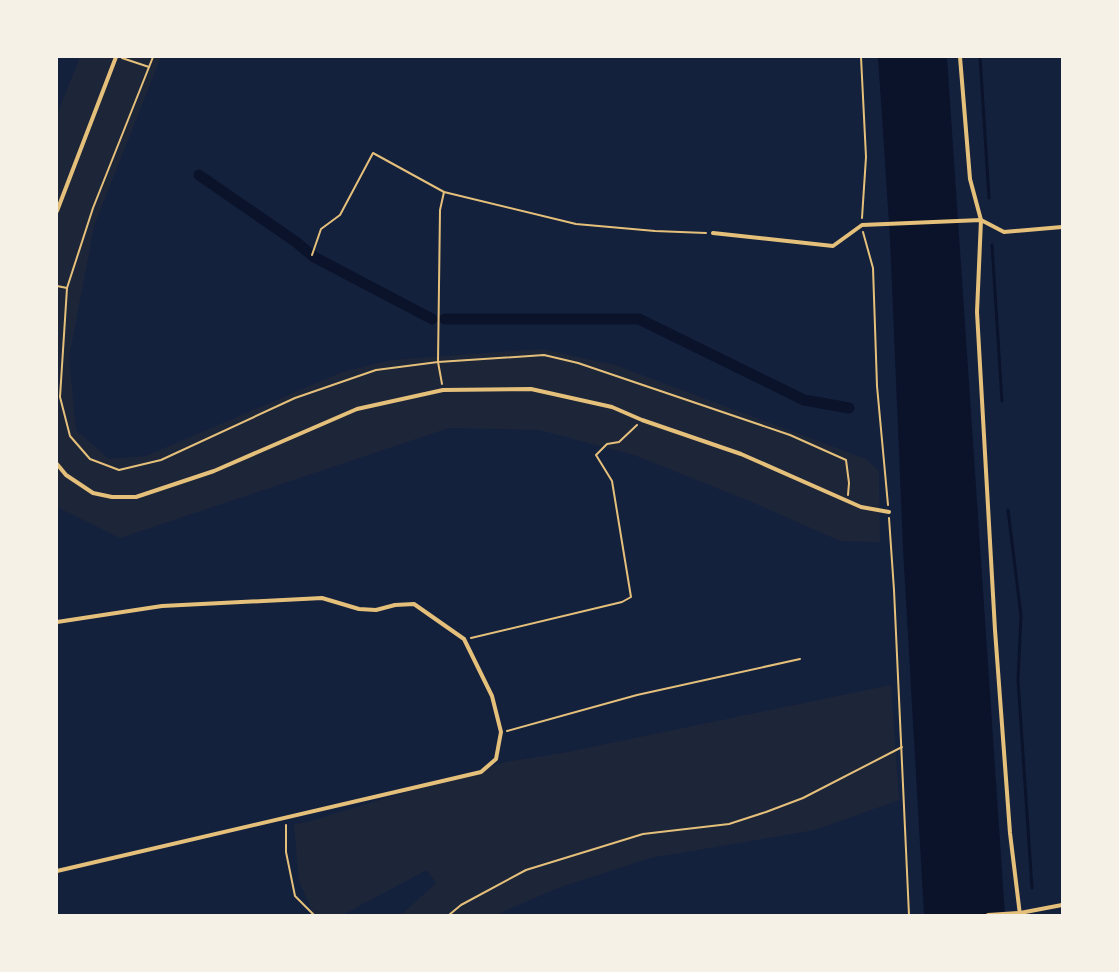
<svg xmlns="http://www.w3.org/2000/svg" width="1119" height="972" viewBox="0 0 1119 972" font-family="'Work Sans',sans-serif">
  <rect width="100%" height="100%" fill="#14213d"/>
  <g fill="#1d2539">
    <path d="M80,57h81l-67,169 -25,132 7,72 33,29 37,-3 196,-84 49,-12 150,-11 74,16 251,94 13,12 1,71 -40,-1 -86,-38 -120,-48 -95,-25 -90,-2 -329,110 -63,-31v-393z"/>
    <path d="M891,685l8,115 -84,30 -165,28 -92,30 -56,24 -4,3h-97l35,-32 -9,-13 -85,45h-27l-2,-2 -14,-32 -5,-57 13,-2 198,-60 58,-9z"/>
  </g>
  <path fill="#0b132b" d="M878,57h69l58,858h-81l-21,-366 -13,-310z"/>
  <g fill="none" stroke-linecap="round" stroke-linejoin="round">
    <g stroke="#0b132b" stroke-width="3">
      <path d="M980,57l9,141"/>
      <path d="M992,245l10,156"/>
      <path d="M1008,510l13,106 -3,64 14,208"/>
    </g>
    <g stroke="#0b132b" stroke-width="11">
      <path d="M199,175l97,67 18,15 118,62"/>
      <path d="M445,319h194l165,81 45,8"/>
    </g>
    <g stroke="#e5c07b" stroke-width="2">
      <path d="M153,57l-60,151 -26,80 -7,109 10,39 20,23 29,11 42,-10 134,-62 81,-28 62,-8 106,-7 34,8 212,72 56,25 3,23 -1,12"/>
      <path d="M861,57l5,100 -4,61"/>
      <path d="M122,58l27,9"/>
      <path d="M863,232l10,36 4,118 11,119"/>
      <path d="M312,255l9,-26 19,-14 33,-62 71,39 132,32 79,7 51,2"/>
      <path d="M57,286l10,2"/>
      <path d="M442,384l-4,-22 2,-152 4,-18"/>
      <path d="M889,518l5,72 15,325"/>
      <path d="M471,638l151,-36 9,-5 -19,-116 -16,-26 11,-11 12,-2 18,-17"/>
      <path d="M507,731l130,-36 163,-36"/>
      <path d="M286,825v27l9,44 19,19"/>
      <path d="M449,915l12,-10 65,-35 117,-36 86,-10 37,-12 37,-14 99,-51"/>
    </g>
    <g stroke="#e5c07b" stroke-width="4">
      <path d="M960,57l10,122 11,41 -4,92 18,318 15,203 10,82"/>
      <path d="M57,211l59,-154"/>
      <path d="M713,233l120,13 29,-21 119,-5 23,12 58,-5"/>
      <path d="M57,464l9,11 27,18 19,4h24l78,-26 143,-62 86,-19 88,-1 81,18 30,13 99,34 120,53 28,5"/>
      <path d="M57,622l105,-16 160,-8 37,11 17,1 19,-5 19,-1 50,35 28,57 9,36 -5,27 -15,13 -424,99"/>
      <path d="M988,915l32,-2 42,-8"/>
    </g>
  </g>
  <rect width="1119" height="972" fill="none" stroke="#f6f1e7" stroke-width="116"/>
</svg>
